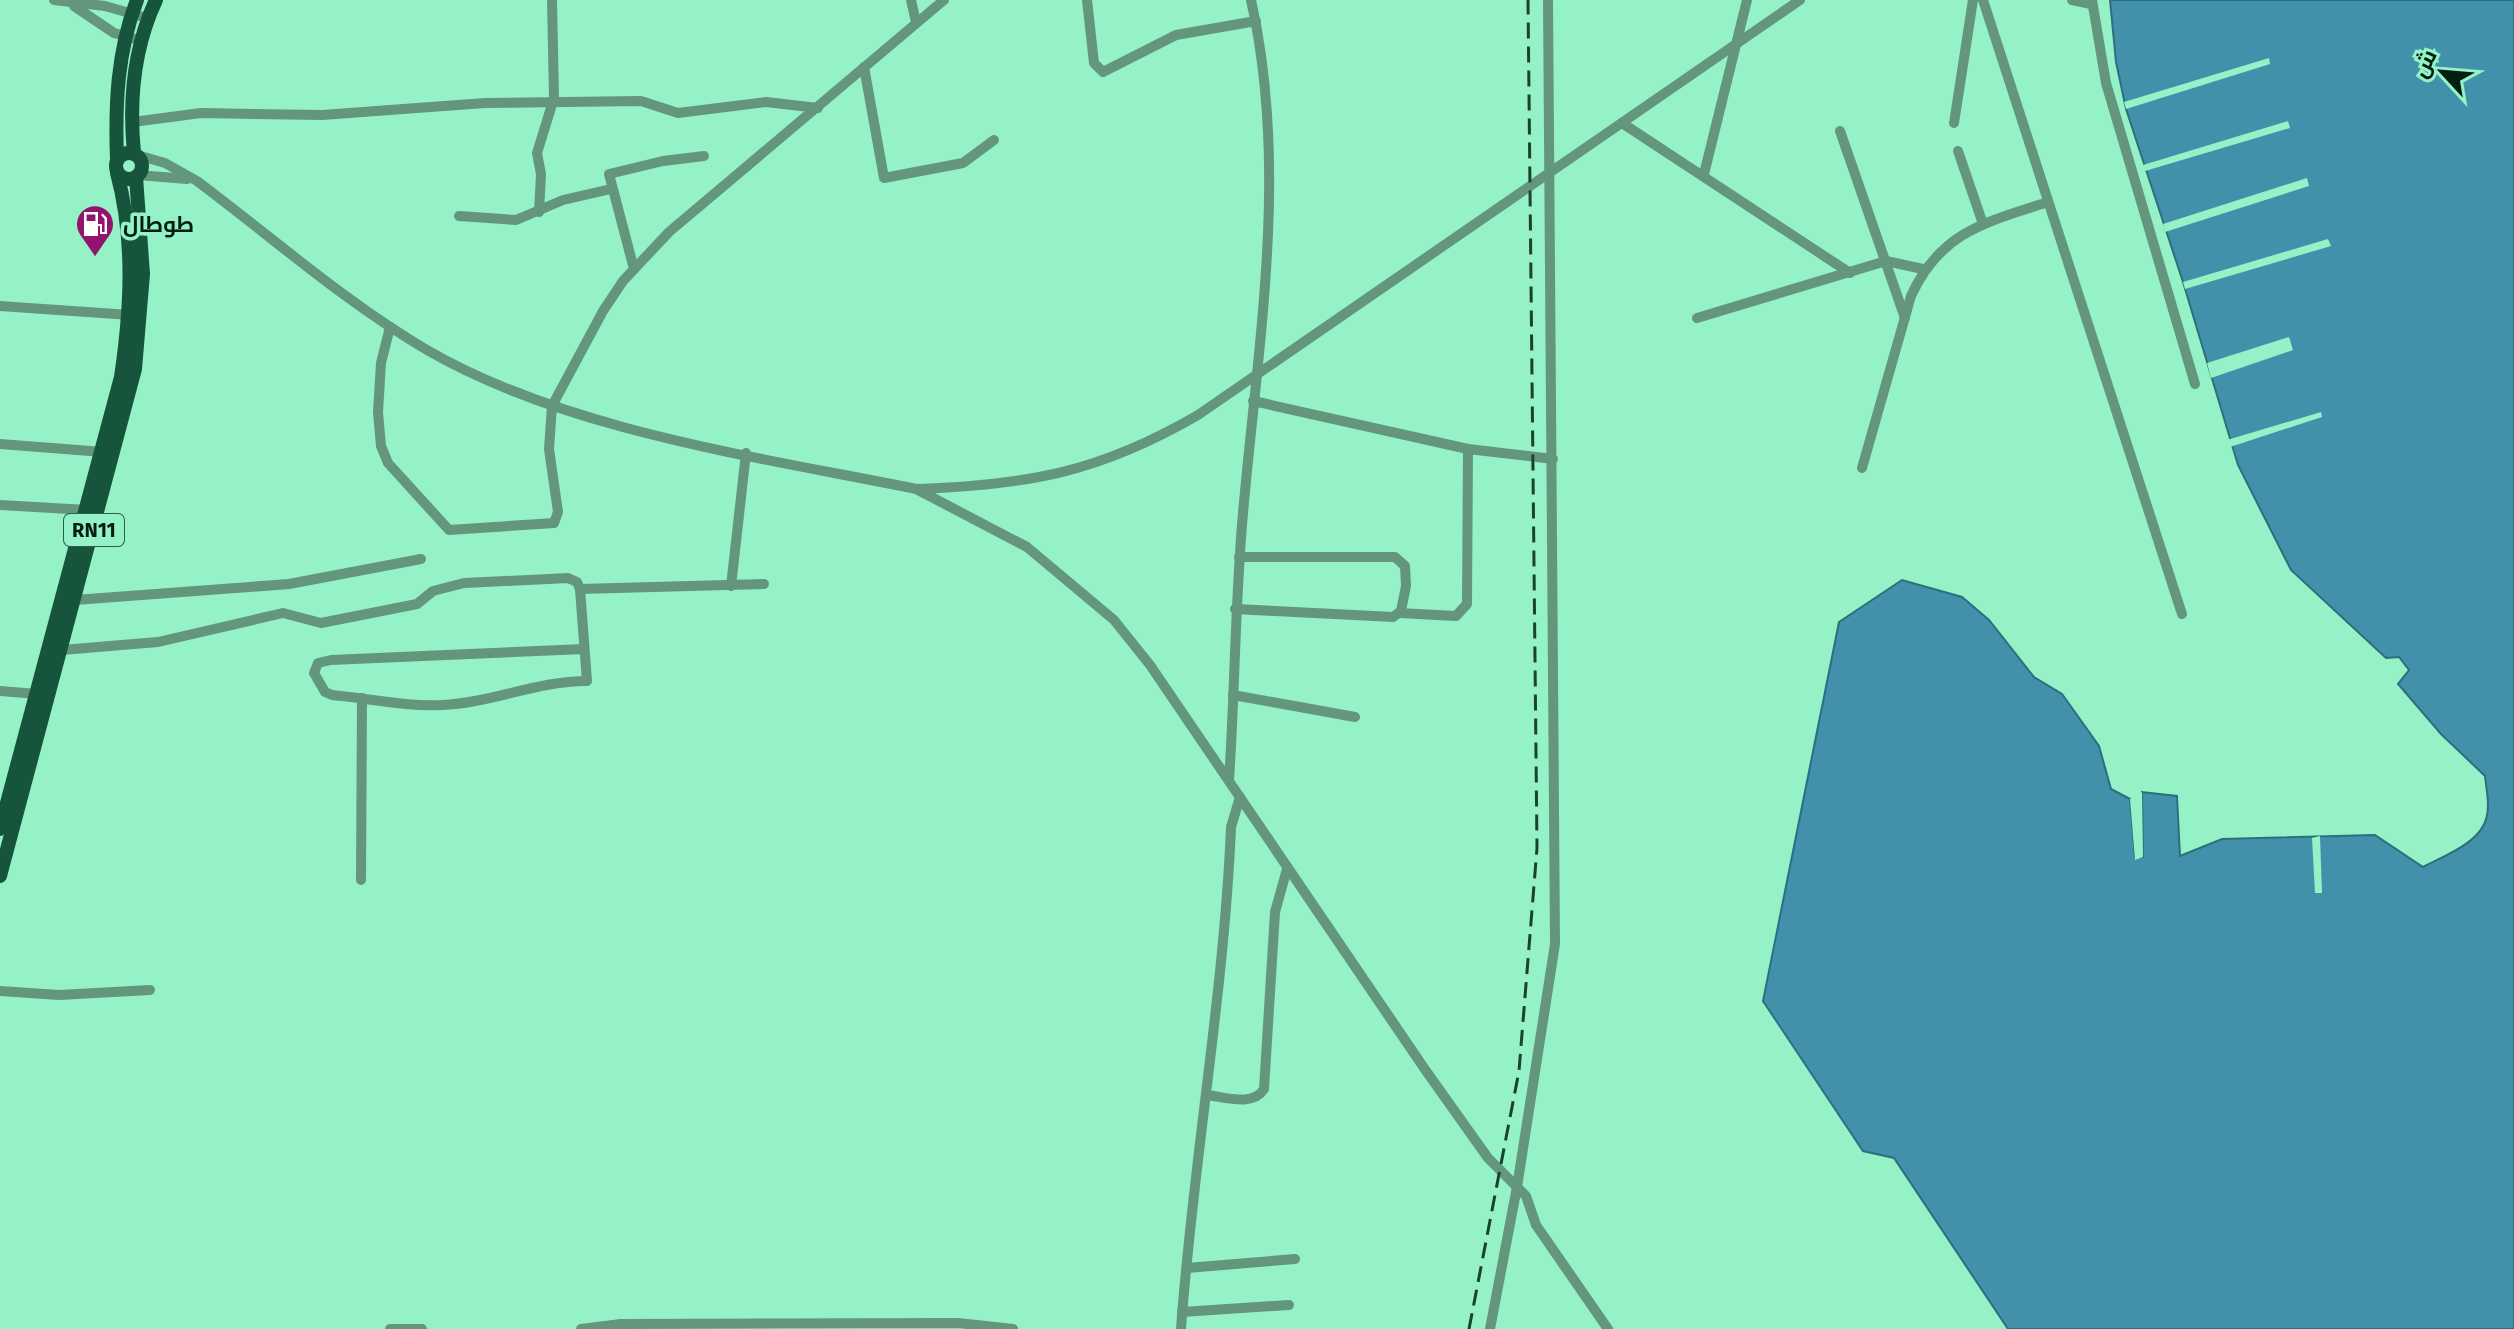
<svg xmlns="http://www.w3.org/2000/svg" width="2514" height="1329" viewBox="0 0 2514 1329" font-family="'Fira Sans',Cairo,sans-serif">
  <rect width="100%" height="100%" fill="#95f2c6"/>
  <path fill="#4191ab" stroke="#2e6e7d" stroke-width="2" d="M2110,0h404v1329h-506l-114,-171 -31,-7 -100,-150 76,-379 63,-42 60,17 27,23 45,57 28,17 37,52 12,43 19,10 5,58h8l-1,-65 35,4 3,60 42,-17 153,-4 48,32c21,-11 60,-25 64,-52 3,-12 -1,-27 -2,-39l-44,-42 -43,-50 11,-14 -10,-13 -13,1 -95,-88 -53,-105 -55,-183 -57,-173 -10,-47z"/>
  <g fill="#95f2c6">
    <path d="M2269,58l1,6 -144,45 -2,-7z"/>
    <path d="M2288,121l2,7 -145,43 -2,-6z"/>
    <path d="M2307,178l2,8 -144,46 -2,-8z"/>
    <path d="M2328,239l3,7 -146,43 -2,-7z"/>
    <path d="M2289,337l4,13 -82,28 -4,-15z"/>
    <path d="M2321,412l1,5 -92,30 -3,-7z"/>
    <path d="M2142,792l1,65 -8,3 -5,-61 3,-1 6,55 -1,-59z"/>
    <path d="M2320,836l2,57h-7l-3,-55z"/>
  </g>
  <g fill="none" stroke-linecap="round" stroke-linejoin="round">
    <g stroke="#64967e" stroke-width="10">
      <path d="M54,0l51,6 42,12"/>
      <path d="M911,0l5,22"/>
      <path d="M1087,0l7,63 9,9 73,-37 80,-14"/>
      <path d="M1983,0l199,614"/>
      <path d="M2072,0l19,4"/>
      <path d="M2092,0l14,83 89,301"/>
      <path d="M74,6l40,27 28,8"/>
      <path d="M864,67l20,111 79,-15 31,-23"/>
      <path d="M133,122l68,-9 121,2 163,-12 156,-2 37,12 88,-11 52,6"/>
      <path d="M1622,123l228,150"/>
      <path d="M1954,123l19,-123"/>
      <path d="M1840,131l65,187"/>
      <path d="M1958,151l25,73"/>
      <path d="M137,155l28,8 32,18c76,57 148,121 230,169 140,81 332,107 489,139 113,-4 184,-17 282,-74l602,-415"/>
      <path d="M1704,174l43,-174"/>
      <path d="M138,175l49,4"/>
      <path d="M539,212l2,-38 -4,-21 17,-55 -2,-98"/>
      <path d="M459,216l57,4 47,-20 48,-11"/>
      <path d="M634,269l-25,-95 54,-13 41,-5"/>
      <path d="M0,306l130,9"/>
      <path d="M1697,318l189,-57 37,8"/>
      <path d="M390,327l-9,36 -3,49 3,34 7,17 61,67 105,-7 4,-11 -9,-63 3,-43 51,-95 20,-30 46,-49 275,-232"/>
      <path d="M1253,401l215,48 85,10"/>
      <path d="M0,444l103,8"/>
      <path d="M1862,468l49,-172c29,-64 75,-74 137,-94"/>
      <path d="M918,490l109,57 87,73 36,45 274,403 64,90 38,38 10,29 72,104"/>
      <path d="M0,505l87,5"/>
      <path d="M731,586l15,-133"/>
      <path d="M580,589l184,-5"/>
      <path d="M75,600l214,-16 132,-25"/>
      <path d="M1235,609l158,8 8,-6 5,-25 -1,-20 -10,-9h-156"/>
      <path d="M1399,613l57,3 11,-12 1,-155"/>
      <path d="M62,650l96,-8 125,-29 38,10 96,-19 16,-13 31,-8 104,-5 9,4 3,7 7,92c-50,0 -96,22 -145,24 -36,2 -75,-7 -110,-10l-7,-3 -11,-19 4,-10 13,-3 253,-11"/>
      <path d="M0,691l37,3"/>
      <path d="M1233,695l122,22"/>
      <path d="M1229,780c6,-89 6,-178 14,-267 15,-170 46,-344 8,-513"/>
      <path d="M361,880l1,-182"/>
      <path d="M0,991l59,4 91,-5"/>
      <path d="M1207,1095c18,2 46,12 57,-6l11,-177 12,-43"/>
      <path d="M1187,1268l108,-9"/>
      <path d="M1182,1312l107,-7"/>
      <path d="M390,1329h32"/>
      <path d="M581,1329l40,-5 337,-1 55,6"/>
      <path d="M1181,1329c12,-168 43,-334 50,-502l9,-30"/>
      <path d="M1490,1329l27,-142 38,-243 -7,-944"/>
    </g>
    <g stroke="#17543c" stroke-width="14">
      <circle cx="129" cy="166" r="13"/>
      <path d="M134,153c-5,-51 0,-106 22,-153"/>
      <path d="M117,160c-2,-55 0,-108 20,-160"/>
      <path d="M0,829l121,-452c10,-68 14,-137 -4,-204"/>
      <path d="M0,876l135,-507 8,-95 -7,-97"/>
    </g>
    <path stroke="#1a4230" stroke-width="3" stroke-dasharray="16 8" stroke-linecap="butt" d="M1469,1329l50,-258 18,-223 -9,-848"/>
  </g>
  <defs>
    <g id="fuel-pin" transform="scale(2)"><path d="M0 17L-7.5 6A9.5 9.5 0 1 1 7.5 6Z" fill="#92146f" stroke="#95f2c6"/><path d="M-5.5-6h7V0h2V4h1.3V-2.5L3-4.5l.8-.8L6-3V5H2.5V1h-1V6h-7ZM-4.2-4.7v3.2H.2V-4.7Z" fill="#fff"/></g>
  </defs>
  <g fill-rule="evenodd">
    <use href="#fuel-pin" x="95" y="224"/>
  </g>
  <g text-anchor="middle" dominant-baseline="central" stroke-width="7" stroke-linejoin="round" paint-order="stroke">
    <rect fill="#95f2c6" stroke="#2d5e48" stroke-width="2" x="64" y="514" width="60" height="32" rx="6"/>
    <g font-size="20" font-weight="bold" fill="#011e12">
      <text x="94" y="530">RN11</text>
    </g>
    <g font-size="22" font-weight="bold" fill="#011e12" stroke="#95f2c6" text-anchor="start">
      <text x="123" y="224">طوطال</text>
    </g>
  </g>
  <g transform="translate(2442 72) rotate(296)" stroke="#95f2c6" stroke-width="6" paint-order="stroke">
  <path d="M0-6L14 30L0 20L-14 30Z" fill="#011e12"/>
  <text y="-12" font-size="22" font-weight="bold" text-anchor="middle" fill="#011e12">ش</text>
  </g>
</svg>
